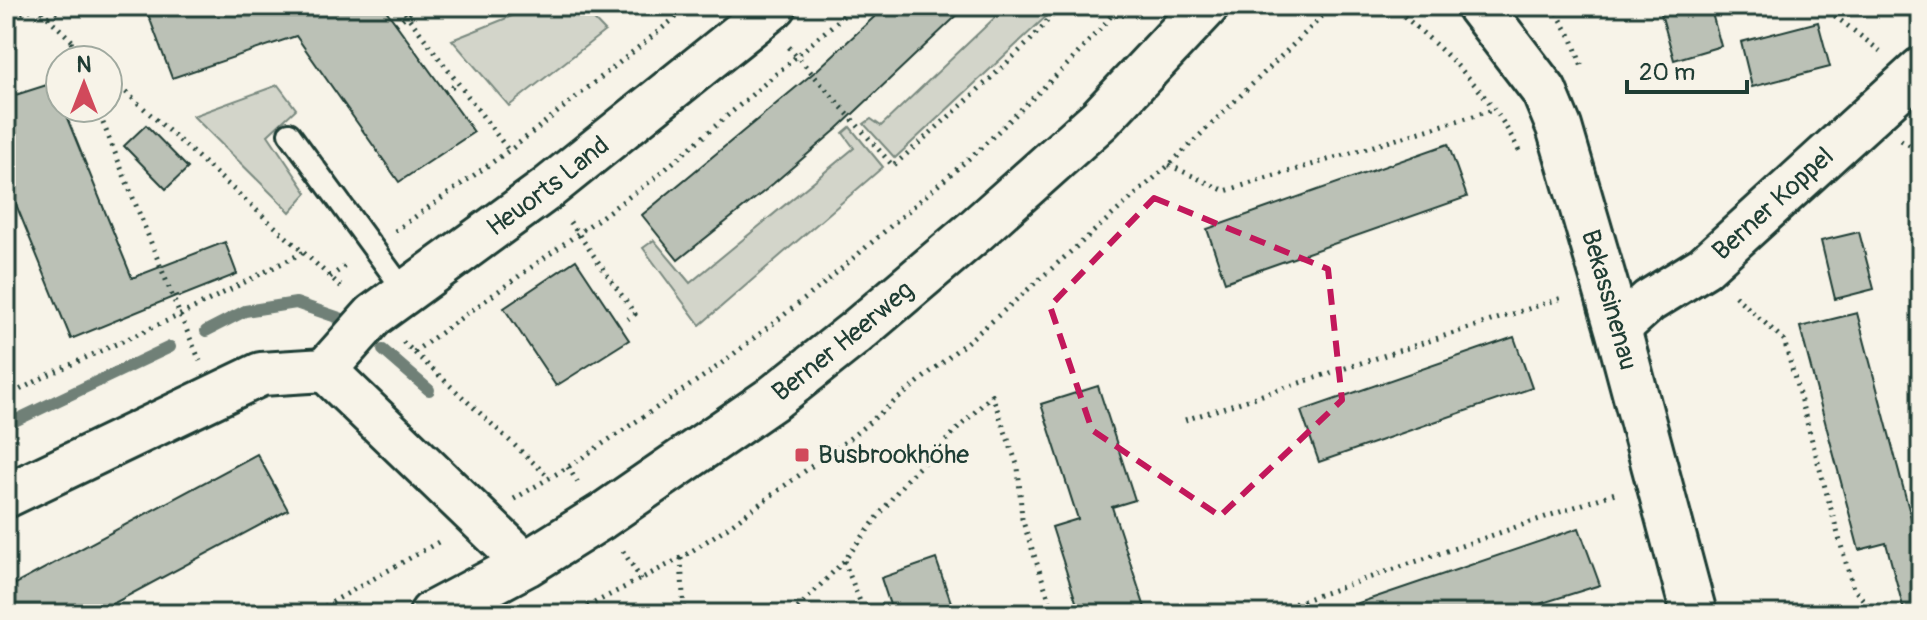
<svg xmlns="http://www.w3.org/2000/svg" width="1927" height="620" viewBox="0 0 1927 620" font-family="Pangolin,sans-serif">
  <rect width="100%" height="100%" fill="#f7f3e8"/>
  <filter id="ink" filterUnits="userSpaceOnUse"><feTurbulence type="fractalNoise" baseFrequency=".0125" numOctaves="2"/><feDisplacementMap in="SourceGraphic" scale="16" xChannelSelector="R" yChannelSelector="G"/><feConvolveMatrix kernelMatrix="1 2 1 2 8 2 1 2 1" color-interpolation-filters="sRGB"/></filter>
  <g filter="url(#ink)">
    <g fill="#d3d5ca" stroke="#79897f" stroke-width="2">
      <path d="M537,6h44l24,25 -96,75 -57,-66z"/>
      <path d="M1007,6h37l6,7 -155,145 -31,-34 7,-5 10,7z"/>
      <path d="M278,85l18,24 -28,26 39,58 -17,19 -97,-96z"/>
      <path d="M850,127l33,40 -183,158 -57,-77 11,-8 36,43 164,-135 -11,-15z"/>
    </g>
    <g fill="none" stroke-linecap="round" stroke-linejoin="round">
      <g stroke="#6f8077" stroke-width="12">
        <path d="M206,331l39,-20 51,-8 52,18"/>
        <path d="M383,350l46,40"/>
        <path d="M6,425l164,-78"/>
      </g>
    </g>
    <g fill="#bbc1b6" stroke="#1f3d34" stroke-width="2">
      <path d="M145,6h238l91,126 -75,50 -103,-146 -124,42z"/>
      <path d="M886,6h81l-130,123 -70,60 -89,71 -36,-45 175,-145z"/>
      <path d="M1659,6h51l11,40 -47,14z"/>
      <path d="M1818,22l12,45 -78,20 -11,-45z"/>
      <path d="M53,83l7,18v7h3l69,170 93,-36 12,32 -58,23 -1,-2 -107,44 -65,-159v-82z"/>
      <path d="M146,125l42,43 -22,21 -42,-43z"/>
      <path d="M1448,144l19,53 -242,85 -18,-53z"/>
      <path d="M1859,232l15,57 -39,10 -14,-58z"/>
      <path d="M576,260l53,80 -73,46 -52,-78z"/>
      <path d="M1857,313l59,223 5,-1v79h-16l-19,-71 -27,7 -59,-223z"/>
      <path d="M1514,337l18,51 -213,74 -18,-51z"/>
      <path d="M1098,386l37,114 -23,7 35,107h-67l-28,-87 26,-8 -37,-115z"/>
      <path d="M257,454l31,56 -194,104h-88v-25z"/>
      <path d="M1579,528l21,57 -93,29h-165l-1,-5z"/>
      <path d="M936,559l19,55h-62l-12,-36z"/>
    </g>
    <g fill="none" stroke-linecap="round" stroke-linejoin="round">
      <g stroke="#1f3d34" stroke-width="26">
        <path id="service" d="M289,133l117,160"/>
      </g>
      <g stroke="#1f3d34" stroke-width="48">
        <g id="minor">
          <path id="s1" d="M1618,329l31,-28 55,-34 217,-198"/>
          <path id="s2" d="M325,370l49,-55 173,-126 228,-183"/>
          <path d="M6,496l255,-122 64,-4 201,194"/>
        </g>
      </g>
      <g stroke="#1f3d34" stroke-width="50">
        <g id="tertiary">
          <path id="s3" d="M1479,6l65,85 15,36 59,202 76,285"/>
        </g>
      </g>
      <g stroke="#1f3d34" stroke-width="50">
        <g id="secondary">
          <path id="s4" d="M432,614l94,-50 75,-47 171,-118 83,-66 120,-102 125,-112 106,-113"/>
        </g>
      </g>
      <g stroke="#1f3d34" stroke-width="5" stroke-dasharray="2 6" stroke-linecap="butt">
        <path d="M36,6l56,54"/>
        <path d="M400,6l109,145"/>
        <path d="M1392,6c49,42 99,86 127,145"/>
        <path d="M1553,6l19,33 11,31"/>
        <path d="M1822,6l58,45"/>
        <path d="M48,17l18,-11"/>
        <path d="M6,18l32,-11"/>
        <path d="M396,24l22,-18"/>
        <path d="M71,42l7,18"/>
        <path d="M789,47l104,119 68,-60 69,-65 30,-35"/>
        <path d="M108,76l237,214"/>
        <path d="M445,92l12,-8"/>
        <path d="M97,108l83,207 20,46"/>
        <path d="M1901,140l20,12"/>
        <path d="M1169,165l56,26 268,-81"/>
        <path d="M570,222l65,92 -7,5"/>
        <path d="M395,231l119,-84 176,-141"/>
        <path d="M330,277l18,-13"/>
        <path d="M1735,296l49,44 69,248 23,26"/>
        <path d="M403,342l147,136"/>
        <path d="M414,352l241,-174 200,-172"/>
        <path d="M6,397l44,-23 130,-59 124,-63"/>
        <path d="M1185,420l380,-123"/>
        <path d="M568,467l10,16"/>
        <path d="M514,499l54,-32 145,-97 107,-83 160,-138 92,-89 48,-54"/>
        <path d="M623,551l18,28"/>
        <path d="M681,558l3,56"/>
        <path d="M844,561l21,53"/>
        <path d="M1287,606l331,-114"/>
        <path d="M311,614l131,-74"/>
        <path d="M573,614l108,-56 47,-31 121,-88 141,-116 179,-158 164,-159"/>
        <path d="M792,614l52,-53 62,-81 86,-85 26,72 4,52 32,95"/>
      </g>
      <use href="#service" stroke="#f7f3e8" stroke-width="20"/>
      <use href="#minor" stroke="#f7f3e8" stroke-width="42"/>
      <use href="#tertiary" stroke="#f7f3e8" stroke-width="44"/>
      <use href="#secondary" stroke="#f7f3e8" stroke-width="44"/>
    </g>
  </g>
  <path fill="none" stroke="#c2185b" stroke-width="6" stroke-dasharray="16 10" stroke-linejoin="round" d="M1154,198l174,71 14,131 -122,116 -128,-86 -42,-124z"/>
  <rect fill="#d1495b" stroke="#f7f3e8" stroke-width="3" x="794" y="447" width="16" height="16" rx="4"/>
  <g text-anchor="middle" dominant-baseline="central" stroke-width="8" stroke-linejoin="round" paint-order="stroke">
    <g font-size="26" fill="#1f3d34" stroke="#f7f3e8">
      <text stroke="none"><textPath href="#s2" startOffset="290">Heuorts Land</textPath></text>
      <text stroke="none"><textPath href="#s1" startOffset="200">Berner Koppel</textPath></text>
      <text stroke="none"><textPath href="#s3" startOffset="326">Bekassinenau</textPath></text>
      <text stroke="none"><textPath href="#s4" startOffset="494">Berner Heerweg</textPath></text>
    </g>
    <g font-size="26" fill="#1f3d34" stroke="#f7f3e8" text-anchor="start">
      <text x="818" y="455">Busbrookhöhe</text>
    </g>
  </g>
  <rect width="1927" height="620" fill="none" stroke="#f7f3e8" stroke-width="32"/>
  <rect x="16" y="16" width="1895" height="588" fill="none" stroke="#1f3d34" stroke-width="3" filter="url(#ink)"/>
  <g transform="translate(84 84)"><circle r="38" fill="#f7f3e8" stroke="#a1aaa0" stroke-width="2"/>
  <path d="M0-6L14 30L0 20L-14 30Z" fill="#d1495b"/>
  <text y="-12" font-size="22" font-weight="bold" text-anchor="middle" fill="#1f3d34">N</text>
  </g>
  <path d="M1627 80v12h120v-12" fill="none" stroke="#1f3d34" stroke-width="4"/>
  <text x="1639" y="80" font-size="24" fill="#1f3d34" stroke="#f7f3e8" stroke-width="6" paint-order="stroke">20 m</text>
</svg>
